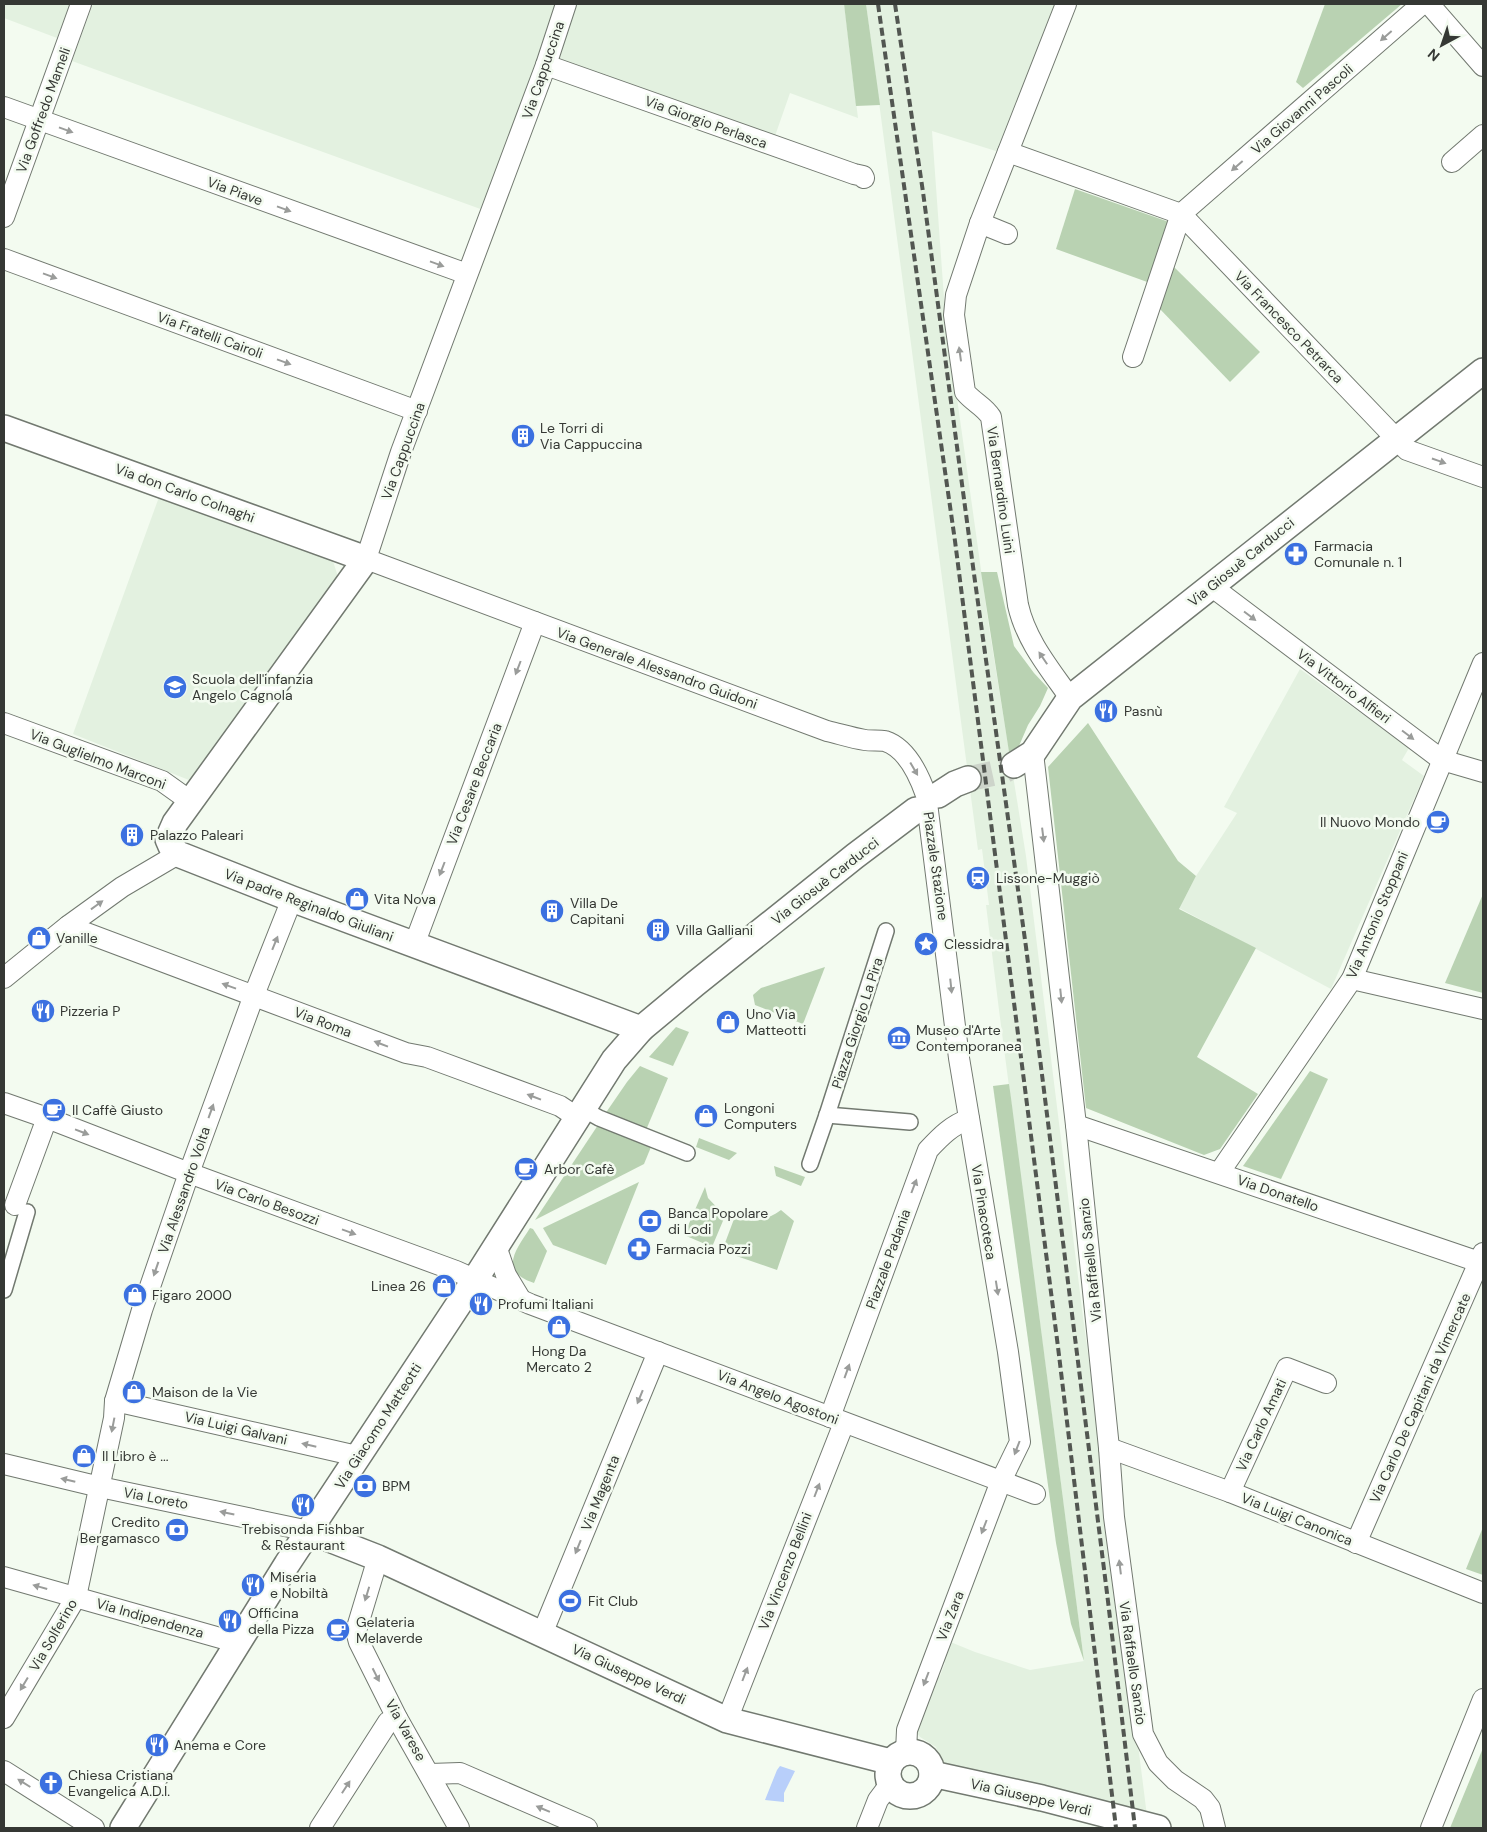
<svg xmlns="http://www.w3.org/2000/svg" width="1487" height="1832" viewBox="0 0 1487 1832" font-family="'DM Sans',sans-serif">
  <rect width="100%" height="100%" fill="#f3fbf0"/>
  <g fill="#e3f1e0">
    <path d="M4,4h66l-13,34 -53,-20z"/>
    <path d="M93,4h751l14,114 -68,-25 -15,43 -232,-81 -57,156 -414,-150z"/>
    <path d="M866,4h190l-57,148 -67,-21 13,181 44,315 37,229 57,461 16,117 48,382 -205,-51 -6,-18 -16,-10 -6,-8 15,-46 11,-7 5,-13 -4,-6 7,-16 27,11 55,18 54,-9 -85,-651 -13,-105h3l-7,-56 -4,1z"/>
    <path d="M159,497l174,64 5,16 -144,205 -121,-48z"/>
    <path d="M1300,669l109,79 -7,12 22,16 -93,213 -152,-81 17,-32 41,-63 -13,-6z"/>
  </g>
  <g fill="#b9d2b2">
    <path d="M844,4h22l14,101 -24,1z"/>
    <path d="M1325,4h77l-99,84 -7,-6z"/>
    <path d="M1075,189l94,33 -19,61 -94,-34z"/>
    <path d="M1173,266l87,86 -30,30 -71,-74z"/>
    <path d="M981,572h16l17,74 20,27 14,15 -8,18 -12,19 -9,21 -10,6z"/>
    <path d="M1088,723l90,138 18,15 -17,33 77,39 -59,109 61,37 -38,55 -16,6 -118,-47 -38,-341z"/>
    <path d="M1483,894v99l-38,-10z"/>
    <path d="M825,967l-22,57 -48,-19 -2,-10 8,-7z"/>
    <path d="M676,1027l13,5 -16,34 -24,-9z"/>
    <path d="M640,1066l28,12 -22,52 -41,-16 22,-32z"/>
    <path d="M1310,1071l18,8 -47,100 -38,-13z"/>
    <path d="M1009,1084l2,14 73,563 -13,-37 -15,-81 -63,-457z"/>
    <path d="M598,1125l53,22 -7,17 -109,56z"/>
    <path d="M699,1138l38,15 -8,7 -33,-13z"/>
    <path d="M774,1166l31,11 -4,9 -25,-10z"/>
    <path d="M639,1182l-33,83 -53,-20 -10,-17z"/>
    <path d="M705,1187l3,11 17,18 -13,31 -28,-12z"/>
    <path d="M781,1210l13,11 -17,49 -55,-19 12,-32c20,3 30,3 47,-9z"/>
    <path d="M530,1228l3,1 14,22 -13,32c-36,-12 -18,-33 -4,-55z"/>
    <path d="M1483,1527v48l-17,-6z"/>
    <path d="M1483,1748v80h-33z"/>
  </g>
  <path fill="#b8cffa" d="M780,1766l15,5 -11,22v9l-19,-2 12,-30z"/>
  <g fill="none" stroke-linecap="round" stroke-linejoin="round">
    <path stroke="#cdd4ca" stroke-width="25" stroke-dasharray="25 12" stroke-linecap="butt" d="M968,779l36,-8 10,-6"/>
    <g stroke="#727970" stroke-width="18">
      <g id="pedestrian">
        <path d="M583,1109l16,9 88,35"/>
        <path d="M827,1115l83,7"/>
        <path d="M810,1164l17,-49 59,-184"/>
        <path d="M4,1290l23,-78"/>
      </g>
    </g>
    <g stroke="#727970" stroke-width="22">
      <g id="minor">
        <path d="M566,4l-20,61 -145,387 -35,107 461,172c13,3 25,7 38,9 6,1 14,0 20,1 22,7 34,34 41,54l33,263 49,294 12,90 -19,39 -94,249 -1,22"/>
        <path d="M1429,4l54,62"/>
        <path d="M546,65l308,109 9,2 1,2"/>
        <path d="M4,107l463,167"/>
        <path d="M1008,152l173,62 226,236 76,27"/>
        <path d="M1452,162l31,-27"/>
        <path d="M4,217l77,-213"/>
        <path d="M980,223l-24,72 -2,20 11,77c8,10 19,14 26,25l27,188c8,36 32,64 52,93"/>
        <path d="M1007,234l-27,-11 86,-219"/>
        <path d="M4,259l413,152"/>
        <path d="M1133,357l48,-143 241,-210"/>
        <path d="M1211,586l231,174 41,12"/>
        <path d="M4,723l158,58 28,20"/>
        <path d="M1033,753l43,372 33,323 5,69 29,217 15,29 17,17 28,19 7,9 5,20"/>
        <path d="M68,926l338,127 21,4 133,49 18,12"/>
        <path d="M414,945l121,-323"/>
        <path d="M4,978l64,-52 54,-39 56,-33"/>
        <path d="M1352,979l131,30"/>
        <path d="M4,1103l43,15 142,55 267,98 74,33 505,190"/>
        <path d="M1076,1125l403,137"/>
        <path d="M1219,1173l133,-194 131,-316"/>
        <path d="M15,1205l32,-87"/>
        <path d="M496,1246l10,29 15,25"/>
        <path d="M115,1401l242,55"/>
        <path d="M830,1417l98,-267c13,-14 24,-25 41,-31"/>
        <path d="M1109,1448l121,44 253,101"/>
        <path d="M4,1464l96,23 209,44"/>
        <path d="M1230,1492l57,-124 39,15"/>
        <path d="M1356,1543l127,-290"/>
        <path d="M378,1558l-22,73 3,11 38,76 62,110"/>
        <path d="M4,1577l234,66"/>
        <path d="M542,1634l116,-282"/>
        <path d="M4,1718l72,-121 38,-179 1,-17 27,-91 47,-137 65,-178 38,-96"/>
        <path d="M727,1720l117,-297"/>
        <path d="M4,1771l90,57"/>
        <path d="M430,1774l30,-1 127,55"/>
        <path d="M320,1828l68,-106 9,-4"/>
        <path d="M867,1828l11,-28 12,-16"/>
        <path d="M1431,1828l52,-129"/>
      </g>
    </g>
    <g stroke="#727970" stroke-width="28">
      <g id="tertiary">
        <path d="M4,428l362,131 -191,264 -7,16 3,7 7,8 114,45 349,130"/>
        <path d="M1014,765l19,-12 37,-55 413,-327"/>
        <path d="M938,795l17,-11 13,-5"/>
        <path d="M309,1531l69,27 349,162 164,42"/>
        <circle cx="910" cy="1774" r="22"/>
        <path d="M932,1774l110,24 116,30"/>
        <path d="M123,1828l164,-264 189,-286 138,-218 27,-31 54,-45 160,-128 61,-46"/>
      </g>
    </g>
    <use href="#pedestrian" stroke="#fff" stroke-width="15"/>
    <use href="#minor" stroke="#fff" stroke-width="20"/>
    <use href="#tertiary" stroke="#fff" stroke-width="25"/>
    <g stroke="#525651" stroke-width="4" stroke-dasharray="8 4" stroke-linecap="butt">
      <path d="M878,4l77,537 103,806 58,481"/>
      <path d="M895,4l28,188 51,382 52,373 81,646 28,235"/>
    </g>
  </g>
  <defs><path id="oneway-solid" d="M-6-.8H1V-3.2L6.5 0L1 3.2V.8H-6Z" transform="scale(1.25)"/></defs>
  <g fill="#9a9c9a">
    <use href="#oneway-solid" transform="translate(1386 36) rotate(139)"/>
    <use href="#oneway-solid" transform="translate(66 130) rotate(20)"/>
    <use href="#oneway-solid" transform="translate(1237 166) rotate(139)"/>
    <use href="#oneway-solid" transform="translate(284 209) rotate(20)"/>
    <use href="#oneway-solid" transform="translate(437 264) rotate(20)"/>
    <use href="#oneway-solid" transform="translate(50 276) rotate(20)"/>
    <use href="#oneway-solid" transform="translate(960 354) rotate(-98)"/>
    <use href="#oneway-solid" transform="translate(284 362) rotate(20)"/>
    <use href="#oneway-solid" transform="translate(1439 461) rotate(19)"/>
    <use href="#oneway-solid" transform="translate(1250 616) rotate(37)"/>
    <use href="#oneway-solid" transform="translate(1043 658) rotate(-124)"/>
    <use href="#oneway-solid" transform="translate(518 668) rotate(111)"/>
    <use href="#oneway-solid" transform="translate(1408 735) rotate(37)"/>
    <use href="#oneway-solid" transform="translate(914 769) rotate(60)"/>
    <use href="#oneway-solid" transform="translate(1043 835) rotate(83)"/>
    <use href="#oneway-solid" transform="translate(442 869) rotate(111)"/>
    <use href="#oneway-solid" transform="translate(97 905) rotate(-36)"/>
    <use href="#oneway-solid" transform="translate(275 943) rotate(-68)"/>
    <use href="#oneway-solid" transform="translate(229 986) rotate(-160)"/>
    <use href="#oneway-solid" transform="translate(951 986) rotate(84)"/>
    <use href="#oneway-solid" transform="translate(1061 996) rotate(84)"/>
    <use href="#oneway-solid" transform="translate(381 1044) rotate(-159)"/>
    <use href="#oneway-solid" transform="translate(534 1097) rotate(-159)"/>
    <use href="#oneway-solid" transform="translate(211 1111) rotate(-70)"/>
    <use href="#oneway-solid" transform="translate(82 1132) rotate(21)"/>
    <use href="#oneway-solid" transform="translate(914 1186) rotate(-69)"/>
    <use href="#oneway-solid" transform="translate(349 1232) rotate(20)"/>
    <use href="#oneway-solid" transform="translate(156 1269) rotate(109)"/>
    <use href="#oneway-solid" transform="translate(997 1288) rotate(81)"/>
    <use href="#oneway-solid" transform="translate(847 1371) rotate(-70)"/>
    <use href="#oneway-solid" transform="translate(640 1397) rotate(112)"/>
    <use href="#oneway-solid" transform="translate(113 1425) rotate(101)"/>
    <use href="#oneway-solid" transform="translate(309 1445) rotate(-167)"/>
    <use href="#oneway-solid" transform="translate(1017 1448) rotate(111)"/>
    <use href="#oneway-solid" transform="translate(68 1480) rotate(-167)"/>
    <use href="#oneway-solid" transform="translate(817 1490) rotate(-69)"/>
    <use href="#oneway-solid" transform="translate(227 1513) rotate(-168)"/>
    <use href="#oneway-solid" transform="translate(984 1527) rotate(111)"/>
    <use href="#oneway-solid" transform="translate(578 1547) rotate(112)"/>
    <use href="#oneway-solid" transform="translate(1120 1567) rotate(-97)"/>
    <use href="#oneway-solid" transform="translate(40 1587) rotate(-164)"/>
    <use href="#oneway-solid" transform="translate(367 1594) rotate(107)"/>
    <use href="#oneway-solid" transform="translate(745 1674) rotate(-69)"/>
    <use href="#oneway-solid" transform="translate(376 1675) rotate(63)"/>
    <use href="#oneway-solid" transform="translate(926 1679) rotate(111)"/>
    <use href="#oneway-solid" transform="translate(24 1684) rotate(121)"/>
    <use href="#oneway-solid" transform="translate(24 1783) rotate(-148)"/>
    <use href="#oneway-solid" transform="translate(346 1787) rotate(-57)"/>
    <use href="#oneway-solid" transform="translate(543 1809) rotate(-157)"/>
  </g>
  <defs>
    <g id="building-disc" transform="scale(1.25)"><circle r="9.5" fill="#3b70e0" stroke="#f3fbf0"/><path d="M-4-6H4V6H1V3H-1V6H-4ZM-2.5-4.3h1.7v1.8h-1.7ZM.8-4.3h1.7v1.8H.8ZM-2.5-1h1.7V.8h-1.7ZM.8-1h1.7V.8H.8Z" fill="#fff"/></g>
    <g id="pharmacy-disc" transform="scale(1.25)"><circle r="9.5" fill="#3b70e0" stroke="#f3fbf0"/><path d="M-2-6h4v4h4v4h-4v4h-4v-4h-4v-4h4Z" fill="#fff"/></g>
    <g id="school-disc" transform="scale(1.25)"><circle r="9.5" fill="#3b70e0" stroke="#f3fbf0"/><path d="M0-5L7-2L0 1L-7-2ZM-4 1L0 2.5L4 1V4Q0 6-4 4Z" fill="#fff"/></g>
    <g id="restaurant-disc" transform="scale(1.25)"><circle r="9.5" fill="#3b70e0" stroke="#f3fbf0"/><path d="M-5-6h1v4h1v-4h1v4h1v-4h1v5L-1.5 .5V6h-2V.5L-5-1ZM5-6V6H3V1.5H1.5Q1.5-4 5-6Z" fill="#fff"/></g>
    <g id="cafe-disc" transform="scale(1.25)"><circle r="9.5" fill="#3b70e0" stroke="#f3fbf0"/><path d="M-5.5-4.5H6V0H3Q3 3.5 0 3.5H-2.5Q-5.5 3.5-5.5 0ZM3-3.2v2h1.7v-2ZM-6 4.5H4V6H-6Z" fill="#fff"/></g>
    <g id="station-disc" transform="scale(1.25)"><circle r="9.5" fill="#3b70e0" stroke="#f3fbf0"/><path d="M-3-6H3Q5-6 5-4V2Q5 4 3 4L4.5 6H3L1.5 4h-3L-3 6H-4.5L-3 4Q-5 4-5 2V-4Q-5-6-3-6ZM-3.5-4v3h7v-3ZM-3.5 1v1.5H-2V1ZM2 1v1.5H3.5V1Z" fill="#fff"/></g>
    <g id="shop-disc" transform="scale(1.25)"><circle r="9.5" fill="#3b70e0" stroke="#f3fbf0"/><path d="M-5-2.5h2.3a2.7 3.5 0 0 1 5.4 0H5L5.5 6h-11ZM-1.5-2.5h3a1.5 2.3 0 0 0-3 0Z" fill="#fff"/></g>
    <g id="sight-disc" transform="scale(1.25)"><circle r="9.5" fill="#3b70e0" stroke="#f3fbf0"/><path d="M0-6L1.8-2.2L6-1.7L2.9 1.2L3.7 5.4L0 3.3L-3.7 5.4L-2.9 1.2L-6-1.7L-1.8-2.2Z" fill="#fff"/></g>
    <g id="museum-disc" transform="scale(1.25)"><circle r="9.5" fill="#3b70e0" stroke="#f3fbf0"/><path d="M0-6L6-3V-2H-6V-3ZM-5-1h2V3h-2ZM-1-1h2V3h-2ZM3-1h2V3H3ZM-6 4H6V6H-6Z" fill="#fff"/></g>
    <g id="bank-disc" transform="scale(1.25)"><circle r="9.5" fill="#3b70e0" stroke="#f3fbf0"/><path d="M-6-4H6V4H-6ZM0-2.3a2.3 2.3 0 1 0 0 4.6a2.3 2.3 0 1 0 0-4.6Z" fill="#fff"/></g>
    <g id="stadium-disc" transform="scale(1.25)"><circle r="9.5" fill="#3b70e0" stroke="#f3fbf0"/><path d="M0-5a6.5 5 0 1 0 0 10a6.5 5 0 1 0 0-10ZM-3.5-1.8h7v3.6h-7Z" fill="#fff"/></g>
    <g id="church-disc" transform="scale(1.25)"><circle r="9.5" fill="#3b70e0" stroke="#f3fbf0"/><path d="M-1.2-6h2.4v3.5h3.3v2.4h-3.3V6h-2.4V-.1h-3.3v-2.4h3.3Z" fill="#fff"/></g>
  </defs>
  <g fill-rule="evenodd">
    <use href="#building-disc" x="523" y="436"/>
    <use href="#pharmacy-disc" x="1296" y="554"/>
    <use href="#school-disc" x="175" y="687"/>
    <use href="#restaurant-disc" x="1106" y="711"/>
    <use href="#cafe-disc" x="1438" y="822"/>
    <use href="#building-disc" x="132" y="835"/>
    <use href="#station-disc" x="978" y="878"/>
    <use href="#shop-disc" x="357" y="899"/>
    <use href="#building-disc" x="552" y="911"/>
    <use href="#building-disc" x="658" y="930"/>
    <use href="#shop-disc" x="39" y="938"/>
    <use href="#sight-disc" x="926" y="944"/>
    <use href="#restaurant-disc" x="43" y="1011"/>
    <use href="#shop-disc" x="728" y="1022"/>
    <use href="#museum-disc" x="899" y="1038"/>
    <use href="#cafe-disc" x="54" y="1110"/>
    <use href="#shop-disc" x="706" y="1116"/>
    <use href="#cafe-disc" x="526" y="1169"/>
    <use href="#bank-disc" x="650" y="1221"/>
    <use href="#pharmacy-disc" x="639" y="1249"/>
    <use href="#shop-disc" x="444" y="1286"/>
    <use href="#shop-disc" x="135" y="1295"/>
    <use href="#restaurant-disc" x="481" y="1304"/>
    <use href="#shop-disc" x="559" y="1327"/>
    <use href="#shop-disc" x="134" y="1392"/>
    <use href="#shop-disc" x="84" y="1456"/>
    <use href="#bank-disc" x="365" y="1486"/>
    <use href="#restaurant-disc" x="303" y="1505"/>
    <use href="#bank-disc" x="177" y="1530"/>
    <use href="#restaurant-disc" x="253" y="1585"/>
    <use href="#stadium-disc" x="570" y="1601"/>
    <use href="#restaurant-disc" x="230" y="1621"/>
    <use href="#cafe-disc" x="338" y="1630"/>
    <use href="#restaurant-disc" x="157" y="1745"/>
    <use href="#church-disc" x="51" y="1783"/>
  </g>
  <g text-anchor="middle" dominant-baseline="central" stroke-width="5" stroke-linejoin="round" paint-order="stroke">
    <g font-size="14" fill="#353834" stroke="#f3fbf0">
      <text transform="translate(543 70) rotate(-71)">Via Cappuccina</text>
      <text transform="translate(1302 109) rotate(-41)">Via Giovanni Pascoli</text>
      <text transform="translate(43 110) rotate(-70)">Via Goffredo Mameli</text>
      <text transform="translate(706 122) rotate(20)">Via Giorgio Perlasca</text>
      <text transform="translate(235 191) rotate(20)">Via Piave</text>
      <text transform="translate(1289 327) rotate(46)">Via Francesco Petrarca</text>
      <text transform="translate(210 335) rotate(20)">Via Fratelli Cairoli</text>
      <text transform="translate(403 451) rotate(-70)">Via Cappuccina</text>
      <text transform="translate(1001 490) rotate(82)">Via Bernardino Luini</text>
      <text transform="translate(185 493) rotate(20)">Via don Carlo Colnaghi</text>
      <text transform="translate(1241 562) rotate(-39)">Via Giosuè Carducci</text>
      <text transform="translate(657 668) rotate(20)">Via Generale Alessandro Guidoni</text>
      <text transform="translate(1344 686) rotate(37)">Via Vittorio Alfieri</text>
      <text transform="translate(98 759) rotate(21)">Via Guglielmo Marconi</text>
      <text transform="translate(474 784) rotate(-69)">Via Cesare Beccaria</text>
      <text transform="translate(936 866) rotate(82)">Piazzale Stazione</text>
      <text transform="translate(825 881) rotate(-38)">Via Giosuè Carducci</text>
      <text transform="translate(309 905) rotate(21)">Via padre Reginaldo Giuliani</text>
      <text transform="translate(1377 915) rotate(-67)">Via Antonio Stoppani</text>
      <text transform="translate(323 1022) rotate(21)">Via Roma</text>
      <text transform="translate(857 1023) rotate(-72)">Piazza Giorgio La Pira</text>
      <text transform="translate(184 1190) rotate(-71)">Via Alessandro Volta</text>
      <text transform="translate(1278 1193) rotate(19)">Via Donatello</text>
      <text transform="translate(267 1202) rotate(20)">Via Carlo Besozzi</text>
      <text transform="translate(984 1212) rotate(81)">Via Pinacoteca</text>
      <text transform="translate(888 1259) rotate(-70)">Piazzale Padania</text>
      <text transform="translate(1090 1260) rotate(-96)">Via Raffaello Sanzio</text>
      <text transform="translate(778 1397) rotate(21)">Via Angelo Agostoni</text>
      <text transform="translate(1420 1398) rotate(-66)">Via Carlo De Capitani da Vimercate</text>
      <text transform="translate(1261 1425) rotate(-65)">Via Carlo Amati</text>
      <text transform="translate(378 1426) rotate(-57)">Via Giacomo Matteotti</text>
      <text transform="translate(236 1428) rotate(13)">Via Luigi Galvani</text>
      <text transform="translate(600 1493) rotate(-68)">Via Magenta</text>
      <text transform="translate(156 1498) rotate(11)">Via Loreto</text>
      <text transform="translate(1297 1519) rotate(22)">Via Luigi Canonica</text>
      <text transform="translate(785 1571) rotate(-69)">Via Vincenzo Bellini</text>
      <text transform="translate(950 1616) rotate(-69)">Via Zara</text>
      <text transform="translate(150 1618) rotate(16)">Via Indipendenza</text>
      <text transform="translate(53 1635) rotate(-60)">Via Solferino</text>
      <text transform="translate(1133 1663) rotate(82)">Via Raffaello Sanzio</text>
      <text transform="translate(629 1674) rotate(25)">Via Giuseppe Verdi</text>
      <text transform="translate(406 1730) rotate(61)">Via Varese</text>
      <text transform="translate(1031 1797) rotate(13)">Via Giuseppe Verdi</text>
    </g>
    <g font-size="14" fill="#353834" stroke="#f3fbf0" text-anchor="start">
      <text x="540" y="428">Le Torri di<tspan x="540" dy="16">Via Cappuccina</tspan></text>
      <text x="1314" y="546">Farmacia<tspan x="1314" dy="16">Comunale n. 1</tspan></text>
      <text x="192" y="679">Scuola dell'infanzia<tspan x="192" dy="16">Angelo Cagnola</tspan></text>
      <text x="1124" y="711">Pasnù</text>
      <text x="1420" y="822" text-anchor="end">Il Nuovo Mondo</text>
      <text x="150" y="835">Palazzo Paleari</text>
      <text x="996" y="878">Lissone-Muggiò</text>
      <text x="374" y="899">Vita Nova</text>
      <text x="570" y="903">Villa De<tspan x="570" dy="16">Capitani</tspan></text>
      <text x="676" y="930">Villa Galliani</text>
      <text x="56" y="938">Vanille</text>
      <text x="944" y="944">Clessidra</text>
      <text x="60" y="1011">Pizzeria P</text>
      <text x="746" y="1014">Uno Via<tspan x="746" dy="16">Matteotti</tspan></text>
      <text x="916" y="1030">Museo d'Arte<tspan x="916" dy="16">Contemporanea</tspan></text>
      <text x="724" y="1108">Longoni<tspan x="724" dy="16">Computers</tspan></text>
      <text x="72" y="1110">Il Caffè Giusto</text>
      <text x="544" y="1169">Arbor Cafè</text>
      <text x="668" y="1213">Banca Popolare<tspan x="668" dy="16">di Lodi</tspan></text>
      <text x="656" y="1249">Farmacia Pozzi</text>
      <text x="426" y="1286" text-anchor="end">Linea 26</text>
      <text x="152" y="1295">Figaro 2000</text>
      <text x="498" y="1304">Profumi Italiani</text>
      <text x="559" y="1351" text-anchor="middle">Hong Da<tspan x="559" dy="16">Mercato 2</tspan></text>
      <text x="152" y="1392">Maison de la Vie</text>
      <text x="102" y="1456">Il Libro è ...</text>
      <text x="382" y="1486">BPM</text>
      <text x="160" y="1522" text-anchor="end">Credito<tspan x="160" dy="16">Bergamasco</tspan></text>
      <text x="303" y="1529" text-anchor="middle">Trebisonda Fishbar<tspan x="303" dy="16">&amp; Restaurant</tspan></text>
      <text x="270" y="1577">Miseria<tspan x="270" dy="16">e Nobiltà</tspan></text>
      <text x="588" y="1601">Fit Club</text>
      <text x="248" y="1613">Officina<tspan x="248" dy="16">della Pizza</tspan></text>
      <text x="356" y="1622">Gelateria<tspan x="356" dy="16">Melaverde</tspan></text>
      <text x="174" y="1745">Anema e Core</text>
      <text x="68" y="1775">Chiesa Cristiana<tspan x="68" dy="16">Evangelica A.D.I.</tspan></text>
    </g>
  </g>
  <rect width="1487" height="1832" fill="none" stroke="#353834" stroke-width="10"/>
  <g transform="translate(1442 45) rotate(220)" stroke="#f3fbf0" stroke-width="4" paint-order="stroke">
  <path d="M0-4L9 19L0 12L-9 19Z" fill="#353834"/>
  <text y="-8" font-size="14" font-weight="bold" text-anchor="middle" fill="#353834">N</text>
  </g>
</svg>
